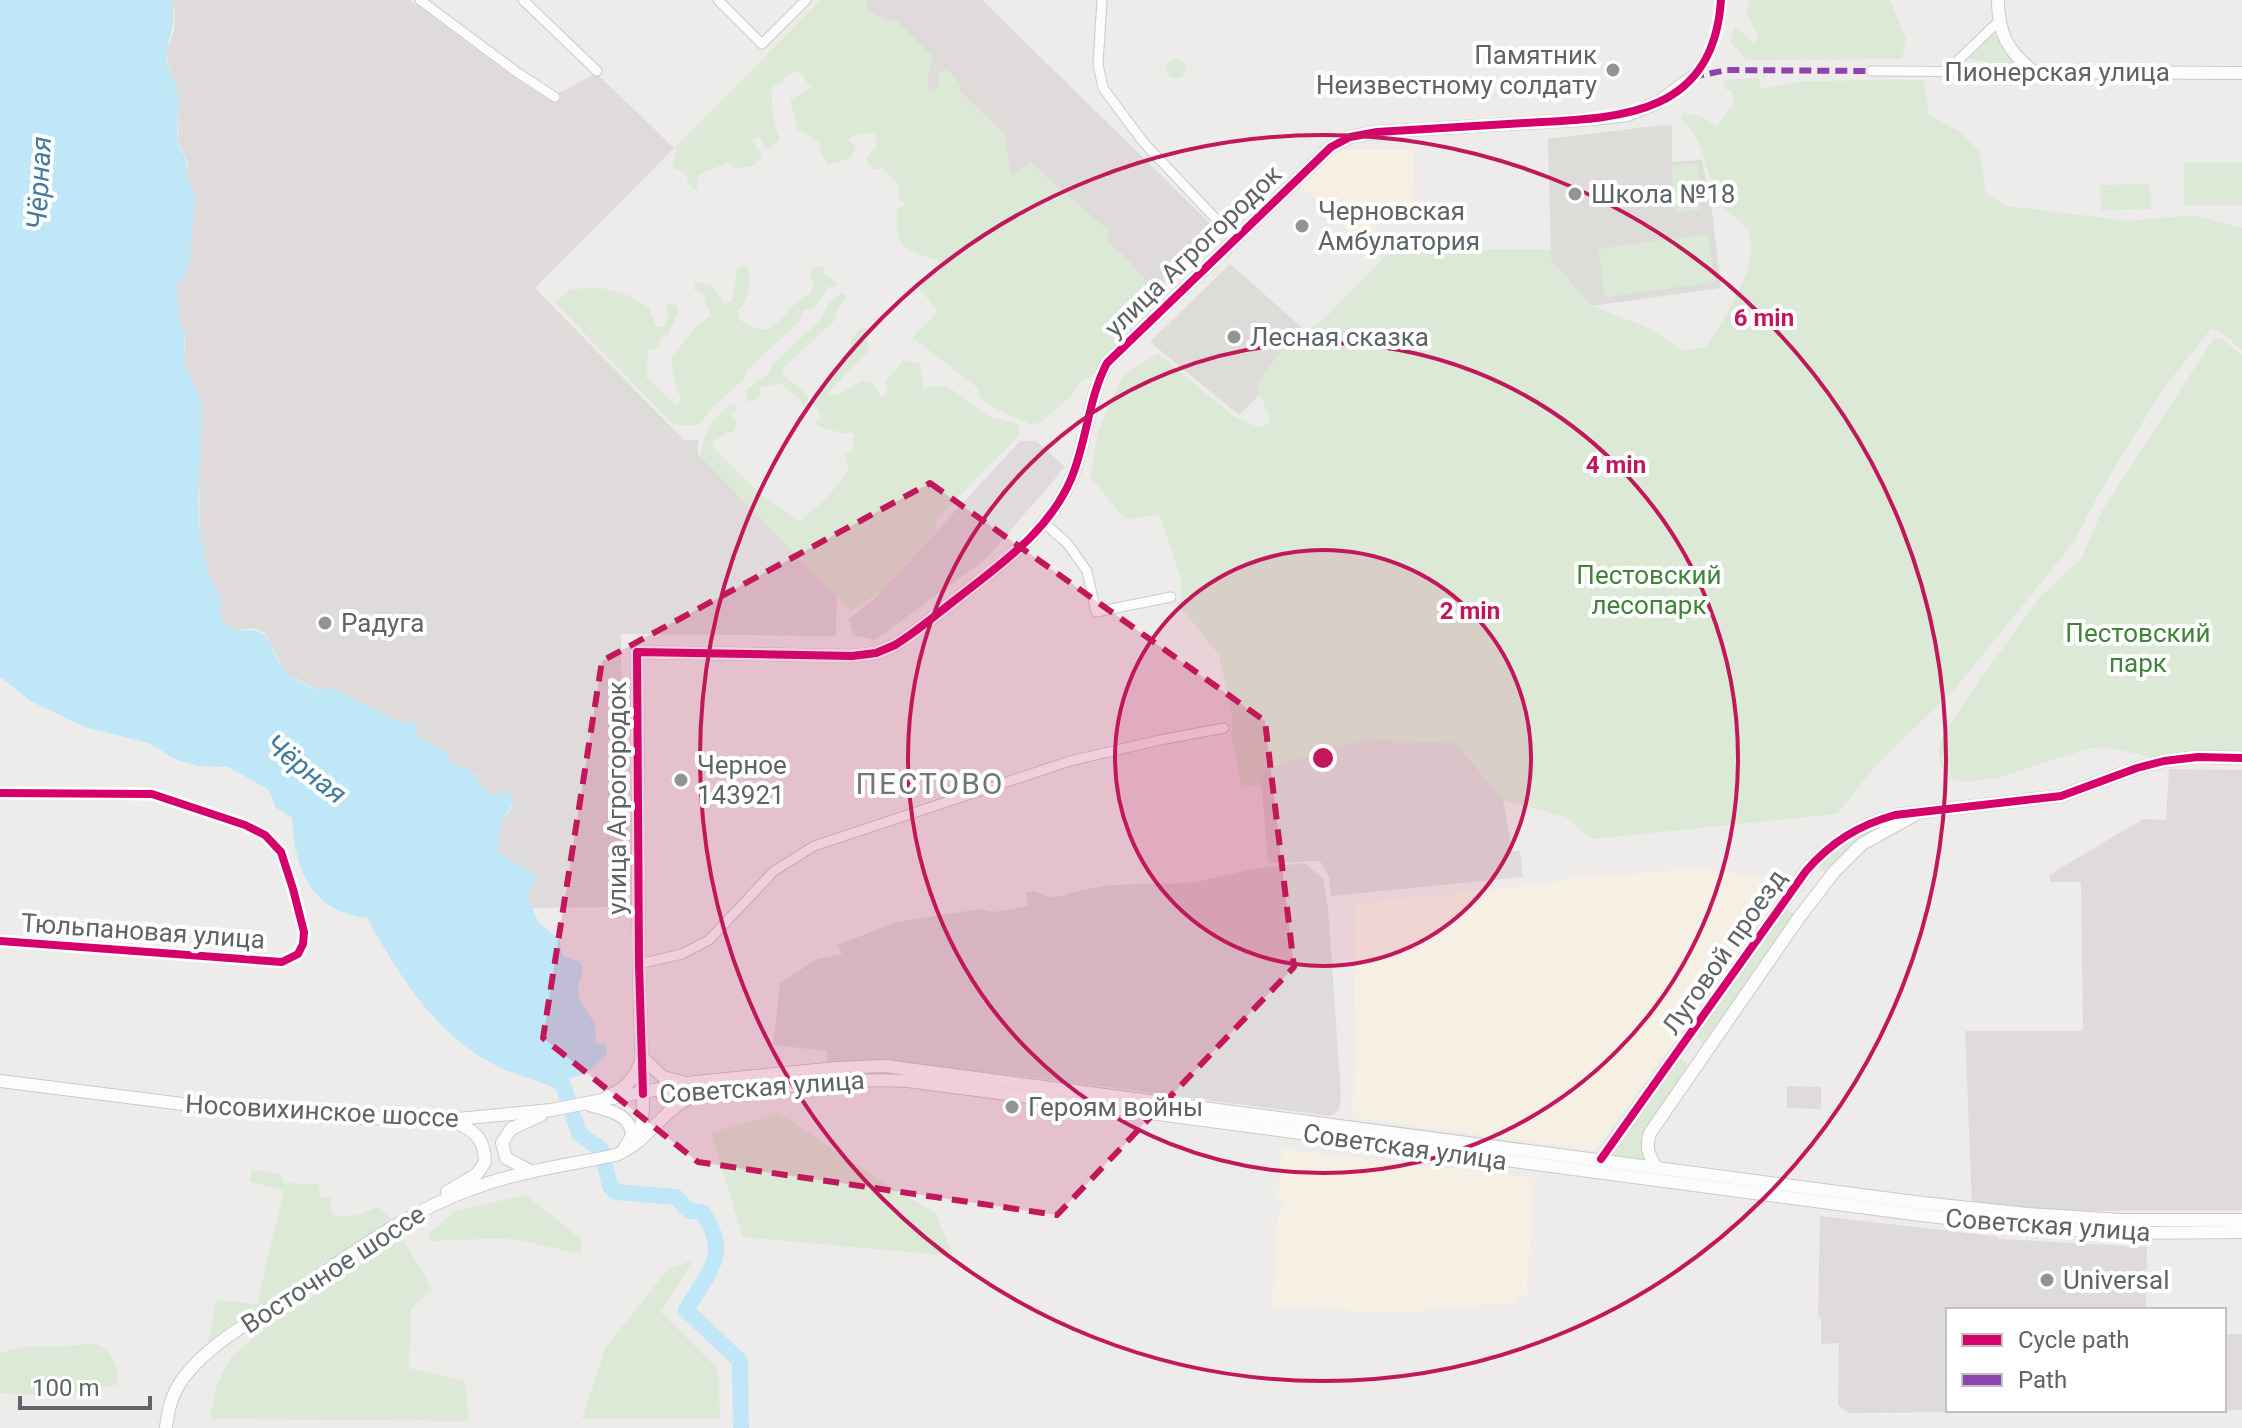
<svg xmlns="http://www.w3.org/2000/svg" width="2242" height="1428" viewBox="0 0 2242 1428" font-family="Roboto,sans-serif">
  <rect width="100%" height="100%" fill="#eeecea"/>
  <g fill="#f6efe4">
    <path d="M1344,150h69l1,63 -35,2v9l-7,12h-20l-52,-52 32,-29z"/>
    <path d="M1691,869l103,10 -199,271 -242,-32 3,-215 175,-17 38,-7z"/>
    <path d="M1282,1149l253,29 -9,119h-11v8h-36l-81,8 -126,-6 6,-95h5l1,-13 -6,-1z"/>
  </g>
  <g fill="#dedbda">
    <path d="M171,0h239l106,79 32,20 48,-26 78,75 -139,140 149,152h14v14l139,142 -1,40 -215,-2 2,277h-8v-4l-83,1 -5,-11 11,-21 -40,-24 3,-29 12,-16 -11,-16 -10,4 -9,-5 -8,-16 -22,-9 -8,-14 -27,-14 -15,-13 -73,-37 -10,4 -34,-18 -22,-41 -12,-4 -20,3 -12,-14 2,-16 -14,-29 -8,-40 -3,-142 -13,-26 1,-25 -6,-18 -2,-29v-8l9,-10 6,-88 -7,-11 3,-11 -10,-24 1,-43 -11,-31 -1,-16 7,-19 1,-17z"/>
    <path d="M867,0h115l235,230 -58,58 -8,-8h-7l-15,-19 -19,-17 -100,-68 -5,-41 -45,-43 -21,-3 -10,3 -2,-12 -41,-60 -19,-10z"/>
    <path d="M1020,441h16l29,26 -79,92 -111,81 -22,-5 -4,-16 25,-20z"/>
    <path d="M1363,739l93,4 47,57 9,51h8l3,26 -192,19 -2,-20 -9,-15 -52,2 -7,-85 7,-10z"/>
    <path d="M2169,769l73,1v440l-209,1 -61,-7 -7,-173h118l-2,-149h-31l-1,-7 94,-56 23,1z"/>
    <path d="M1305,863l18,16 5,30 13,186 -2,15 -8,6 -327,-42 -118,-12 -60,1 1,-12 -54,-6 7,-62 37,-24 25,-5 -5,-9 60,-23 83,-13 14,3 34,-6 -2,-13 8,-2 16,6 16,-1 2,-3 41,-8 82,-2 67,-15z"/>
    <path d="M1787,1086l34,1v22l-34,-1z"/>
    <path d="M1820,1216l174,20 6,3 147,8 -1,63h-198v100h255l-354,3 -11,-8 1,-62 -18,1v-27h-3z"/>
    <rect x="2224" y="1334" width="18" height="76"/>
  </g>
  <g fill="#dedcd8">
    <path d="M1663,125l9,1v36l30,-2 10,51 9,77 -130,18 -40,-46 -3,-121z"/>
    <path d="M1230,264l86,76 -77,75 -89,-73z"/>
  </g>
  <g fill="#dbe9d6">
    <path d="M821,0h46v10l19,10h10l37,37 -6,23 2,12 10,-3v-16l8,-4 12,14 2,9 45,43 3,40 22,-12 77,67 2,14 19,17 15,19h7l8,8 -1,16 -47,48 -21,25 -10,4 -8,14 -32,28 -10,1 -32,-14 -18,-12 -2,-10 -65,-50c6,-12 20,-16 24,-29l-19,-21 10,-14 13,-4 -1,-8c-37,-15 -44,-10 -43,-53l8,-5 -6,-6 -1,-14 -14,-15h-11l-7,-10 11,-14 -2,-12 -17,1 -10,5 8,10 -7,10 -21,6 -8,-14 -1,-9 -21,-12 -8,-30 21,-12 -12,-17 -13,5 -3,7 -11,3c-2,19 1,36 8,54l-13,10 -8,-13 -8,3 11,14 -6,11 -21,4 -6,-7 -31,13 -1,14 -4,1 -9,-18 -12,-4 5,-23z"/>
    <path d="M1749,0h141l16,39 -4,20 -155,1 -17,-18 5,-16 19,18 5,-6 -12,-24z"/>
    <path d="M1993,34c8,4 13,20 21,27l-2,5 -44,-7z"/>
    <circle cx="1176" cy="69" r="10"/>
    <path d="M1759,78l1,11 43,-8 121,-1 5,35 33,18 18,20 6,41 21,12 122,15 64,-6 49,13v122l-21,-18 -10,-3 -48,60 -62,101 -27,52 -120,148 -77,74 -40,50 -245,25 -26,-22 -63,-17 -47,-57 -93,-4 -94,29 -8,10v7l-19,2 -11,-52 2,-15 -14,-65 -43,-53 5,-1v-22l-22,-64 -34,4 -35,-42 8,-46 25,-56 35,-22 75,63 27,12 11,-7 -15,-36 25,-34 43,-32 62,-64 118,-6h47v11l40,46 56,21 37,24 22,-4c16,-25 56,-84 43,-114 -6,-15 -27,-21 -33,-36 -11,-26 -11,-59 -35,-77l2,-8 19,5 15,10 16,-23 -1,-13 -7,-2 -1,-9z"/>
    <rect x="2184" y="162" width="58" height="43"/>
    <path d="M1698,163l3,47 -26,2 -4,-47z"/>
    <path d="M2150,184l1,25 -50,1 -1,-25z"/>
    <path d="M1708,234l7,48 -110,15 -7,-48z"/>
    <path d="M745,265c9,11 3,28 -1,40l-6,4v9c39,32 43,-13 71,-23l6,-11 -6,-6 4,-11h10l2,8 13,8 -1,3 -9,1 -13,20 -12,4 -3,10 -52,48 -4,10 -30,27 -15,19h-26l-118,-122 15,-14 31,-1 24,6 24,14 7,18 8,1 5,-13 -3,-6 4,-5 7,3 1,5 -9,23 -8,4 -2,9 -11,3 -2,27 29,28h4l2,-9 -4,-4 -6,-34 26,-33 14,-9 -6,-15v-7l-11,-4 2,-9 17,5 11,18 8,-3 5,-33z"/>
    <path d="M842,293l5,3 -10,14 -3,11 -51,47v7l25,20v12l-3,2 -5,-9 -20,-17 -20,5v7l-6,6h-7l-2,-10 24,-18 3,-8 49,-46 8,-16z"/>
    <path d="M862,327l9,5 -5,8 3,4 -3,10 -38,39 7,3 27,-15 10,2 10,14 6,-6 -3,-10 19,-21 16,4 3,24c31,-8 37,11 61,25 10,7 24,6 35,13v9l-82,84v10l-57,63 -29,19 -151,-155c4,-23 13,-41 34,-53l3,5 -6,8 6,6 -3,10h-6l-15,10v6l49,47 37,26c11,-7 49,-42 49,-54 0,-4 -3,-8 -3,-12l8,-5 1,-17h-13l-23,-7 -2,-4 5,-5 -4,-9 -4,-4v-9l37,-43 1,-13z"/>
    <path d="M2214,338h7l21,17v396h-30l-62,6 -35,-8 -25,-1 -92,30 -34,4 -15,-4 -9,-13 -1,-16 4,-14 35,-53 62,-85 41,-38 21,-48z"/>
    <path d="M1889,823l-62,51 -10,-10 47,-36z"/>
    <path d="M1783,908l13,7 -93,129 -8,-10z"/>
    <path d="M1681,1059l6,4v9l-44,66 2,22 -35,-4 65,-94z"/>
    <path d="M778,1113l119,78 39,22 17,43 -210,-19 -32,-104z"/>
    <path d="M252,1169l31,6v8l35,1 2,13h10l2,17c17,6 30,0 45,-7l17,14 -186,121 8,-42 41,4 27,-113 -34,-10z"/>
    <path d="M526,1195l56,45 -1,14 -72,-16 -78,3 -2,-7 26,-23z"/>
    <path d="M402,1237l30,52 -21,20 -2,59 56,13 4,40 -259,-2 6,-33 16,-30 33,-28z"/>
    <path d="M693,1260l-32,52 57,57 2,50h-138l24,-72 62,-78z"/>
    <path d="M86,1344c5,0 10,0 14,2 13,5 19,27 18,38l-29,8 -45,-1 -10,4 -34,-2v-39c26,-14 57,-4 86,-10z"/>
  </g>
  <path fill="#c0e7f7" d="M0,0h171c8,29 -6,37 -4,61 1,12 9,23 12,35 2,14 -4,30 -1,44 3,16 12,18 7,35l7,11 3,14 -5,60 -4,14 -9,10v8l2,29 5,8v35l13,26 5,19 -4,90 2,33 8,40 14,29 -2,16 12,14c45,-6 31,13 54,40 7,9 24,15 33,20l11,-4 73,37 12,-3 3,16 27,14 8,14c29,4 19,18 39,30 11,-5 15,-5 23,5l-14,23 -3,29 40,24 -11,21 12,26 20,16 4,17 17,6 3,9c-11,29 -1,28 11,52 2,5 2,14 2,20l10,2 1,10 -20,18 -20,6 3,7 -3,9c-23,-15 -50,-18 -74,-31 -59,-31 -94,-89 -126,-146 -57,-7 -72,-49 -75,-100l-17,-11 -6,-17 -41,-23 -29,-1 -22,-6 -29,-17 -63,-16 -53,-25 -32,-25z"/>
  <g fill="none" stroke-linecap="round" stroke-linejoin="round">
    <path stroke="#c0e7f7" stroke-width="16" d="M560,1076l19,58 22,15 9,37 6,6 60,5 13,14 13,1c30,42 6,60 -16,98l54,51 1,67"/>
    <g stroke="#cbcaca" stroke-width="11">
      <g id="street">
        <path d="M420,0l98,73 37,24"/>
        <path d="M523,0l74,71"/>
        <path d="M718,0l44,44 44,-44"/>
        <path d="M1102,0l-4,64 5,24 41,55 90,95"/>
        <path d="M1871,71l163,1"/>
        <path d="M1947,71l52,-50"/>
        <path d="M1692,77c20,-23 27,-47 29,-77"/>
        <path d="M1044,523l23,20 20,28 9,41 75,-15"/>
        <path d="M0,793l152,1 93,31 20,10 16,17 12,37 11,43 -1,12 -5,10 -16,8 -282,-21"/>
        <path d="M639,964l43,-10 27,-14 65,-69 40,-25 256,-85 90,-21 64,-12"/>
      </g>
    </g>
    <g stroke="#cacaca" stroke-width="14">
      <g id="secondary">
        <path d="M1998,0c0,33 10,52 36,72l208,1"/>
        <path d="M642,1057l21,20 19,5"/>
        <path d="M0,1081l214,27 113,9 120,3 104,-10 144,-28 142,-14 48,-2 1037,137 106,11 93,6h121"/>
        <path d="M662,1094c83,2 164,-18 246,-13l1013,134 105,12 96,6 120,-1"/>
        <path d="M608,1096c17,-7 27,-17 33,-35"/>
        <path d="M590,1105c18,6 41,8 42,31l-8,13"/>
        <path d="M640,1140l3,-31 -4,-145 -2,-312 215,4 24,-3 19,-8c23,-14 43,-32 64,-48 43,-34 90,-66 112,-118 16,-38 17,-80 36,-116l224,-216 19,-10 27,-5 216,-13 35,-4 29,-12 35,-26"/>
        <path d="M1601,1159l205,-288c25,-29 53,-46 89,-56l166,-19 76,-28 27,-7 34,-4 44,1"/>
        <path d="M1656,1167c-7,-12 -11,-19 -6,-34l148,-214 36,-47 28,-28 51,-28"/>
        <path d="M530,1171l-24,-13 -4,-15 9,-14 30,-14"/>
        <path d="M447,1192l30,-18 8,-12c0,-22 -11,-33 -31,-40"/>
        <path d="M166,1428c2,-19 6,-35 18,-51 27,-35 70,-57 106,-81 59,-40 116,-84 184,-108 46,-17 95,-23 142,-33 31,-13 46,-45 77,-59"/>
      </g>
    </g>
    <use href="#street" stroke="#fcfcfc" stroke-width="9"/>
    <use href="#secondary" stroke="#fcfcfc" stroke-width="12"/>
    <path stroke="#8e44ad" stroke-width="6" stroke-dasharray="12 6" stroke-linecap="butt" d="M1692,77l35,-7 144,1"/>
    <g stroke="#fff" stroke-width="13">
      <g id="cycleway">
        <path d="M0,793l152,1 93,31 20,10 16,17 12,37 11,43 -1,12 -5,10 -16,8 -282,-21"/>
        <path d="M643,1094l-4,-130 -2,-312 215,4 24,-3 19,-8c23,-14 43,-32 64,-48 43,-34 90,-66 112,-118 16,-38 17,-80 36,-116l224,-216 19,-10 27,-5c49,-3 98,-6 147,-9 92,-5 189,-4 197,-123"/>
        <path d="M1601,1159l205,-288c25,-29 53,-46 89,-56l166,-19 76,-28 27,-7 34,-4 44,1"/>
      </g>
    </g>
    <use href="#cycleway" stroke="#d6006c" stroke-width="8"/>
  </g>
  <path fill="#c2185b" fill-opacity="0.2" stroke="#c2185b" stroke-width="6" stroke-dasharray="16 10" stroke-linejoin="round" d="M930,483l335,238 29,246 -237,248 -359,-53 -155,-124 59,-377z"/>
  <circle cx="1323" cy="758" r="208" fill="#c2185b" fill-opacity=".12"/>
  <g fill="none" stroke="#c2185b" stroke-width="4">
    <circle cx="1323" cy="758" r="208"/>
    <circle cx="1323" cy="758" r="415"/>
    <circle cx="1323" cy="758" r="623"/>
  </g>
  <g fill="#919495" stroke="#fff" stroke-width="3">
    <circle cx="1613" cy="70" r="8"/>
    <circle cx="1575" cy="194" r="8"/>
    <circle cx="1302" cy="226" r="8"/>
    <circle cx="1234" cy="337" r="8"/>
    <circle cx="325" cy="623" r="8"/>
    <circle cx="681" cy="780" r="8"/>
    <circle cx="1012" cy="1107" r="8"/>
    <circle cx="2047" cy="1280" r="8"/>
  </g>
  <g text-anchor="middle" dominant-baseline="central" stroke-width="8" stroke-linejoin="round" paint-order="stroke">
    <g font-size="26" fill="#5f6467" stroke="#fff" text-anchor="start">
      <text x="1597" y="55" text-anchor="end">Памятник<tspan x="1597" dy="30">Неизвестному солдату</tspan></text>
      <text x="1591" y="194">Школа №18</text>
      <text x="1318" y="211">Черновская<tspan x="1318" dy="30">Амбулатория</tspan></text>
      <text x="1250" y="337">Лесная сказка</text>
      <text x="341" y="623">Радуга</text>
      <text x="697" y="765">Черное<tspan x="697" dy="30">143921</tspan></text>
      <text x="1028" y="1107">Героям войны</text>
      <text x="2063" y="1280">Universal</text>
    </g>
    <g font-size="26" fill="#5f6467" stroke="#fff">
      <text x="2057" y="72">Пионерская улица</text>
      <text transform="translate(1193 251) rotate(-44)">улица Агрогородок</text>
      <text transform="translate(617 798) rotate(-90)">улица Агрогородок</text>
      <text transform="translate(143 931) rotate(4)">Тюльпановая улица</text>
      <text transform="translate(1724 952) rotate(-55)">Луговой проезд</text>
      <text transform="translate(762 1087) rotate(-4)">Советская улица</text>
      <text transform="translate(322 1111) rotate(3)">Носовихинское шоссе</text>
      <text transform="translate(1405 1147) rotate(8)">Советская улица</text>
      <text transform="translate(2048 1225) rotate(4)">Советская улица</text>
      <text transform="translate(333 1269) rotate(-33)">Восточное шоссе</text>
    </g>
    <g font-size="26" fill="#408439" stroke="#fff">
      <text x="1649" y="575">Пестовский<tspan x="1649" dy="30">лесопарк</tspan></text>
      <text x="2138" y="633">Пестовский<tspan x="2138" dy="30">парк</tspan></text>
    </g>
    <g font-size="28" font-style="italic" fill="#427c9d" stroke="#fff">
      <text transform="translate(39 183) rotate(-87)">Чёрная</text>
      <text transform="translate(306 769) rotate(38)">Чёрная</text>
    </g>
    <g font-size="30" letter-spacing="2" fill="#707679" stroke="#fff">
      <text x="930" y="783">ПЕСТОВО</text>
    </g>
  </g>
  <circle cx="1323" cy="758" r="12" fill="#c2185b" stroke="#fff" stroke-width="4"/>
  <g font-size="24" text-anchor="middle" font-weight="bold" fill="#c2185b" stroke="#fff" stroke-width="8" stroke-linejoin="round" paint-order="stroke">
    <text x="1764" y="326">6 min</text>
    <text x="1616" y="473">4 min</text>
    <text x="1470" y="619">2 min</text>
  </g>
  <rect x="1946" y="1308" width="280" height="104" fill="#ffffff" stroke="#bfc1c2" stroke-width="2"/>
  <rect x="1962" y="1334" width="40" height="12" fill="#d6006c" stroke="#bfc1c2" stroke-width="2"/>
  <text x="2018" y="1348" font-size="24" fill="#5f6467">Cycle path</text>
  <rect x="1962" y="1374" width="40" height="12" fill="#8e44ad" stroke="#bfc1c2" stroke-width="2"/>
  <text x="2018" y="1388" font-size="24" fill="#5f6467">Path</text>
  <path d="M20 1396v12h130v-12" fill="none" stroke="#5f6467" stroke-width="4"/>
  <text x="32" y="1396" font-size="24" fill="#5f6467" stroke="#ffffff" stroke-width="6" paint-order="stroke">100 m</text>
</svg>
